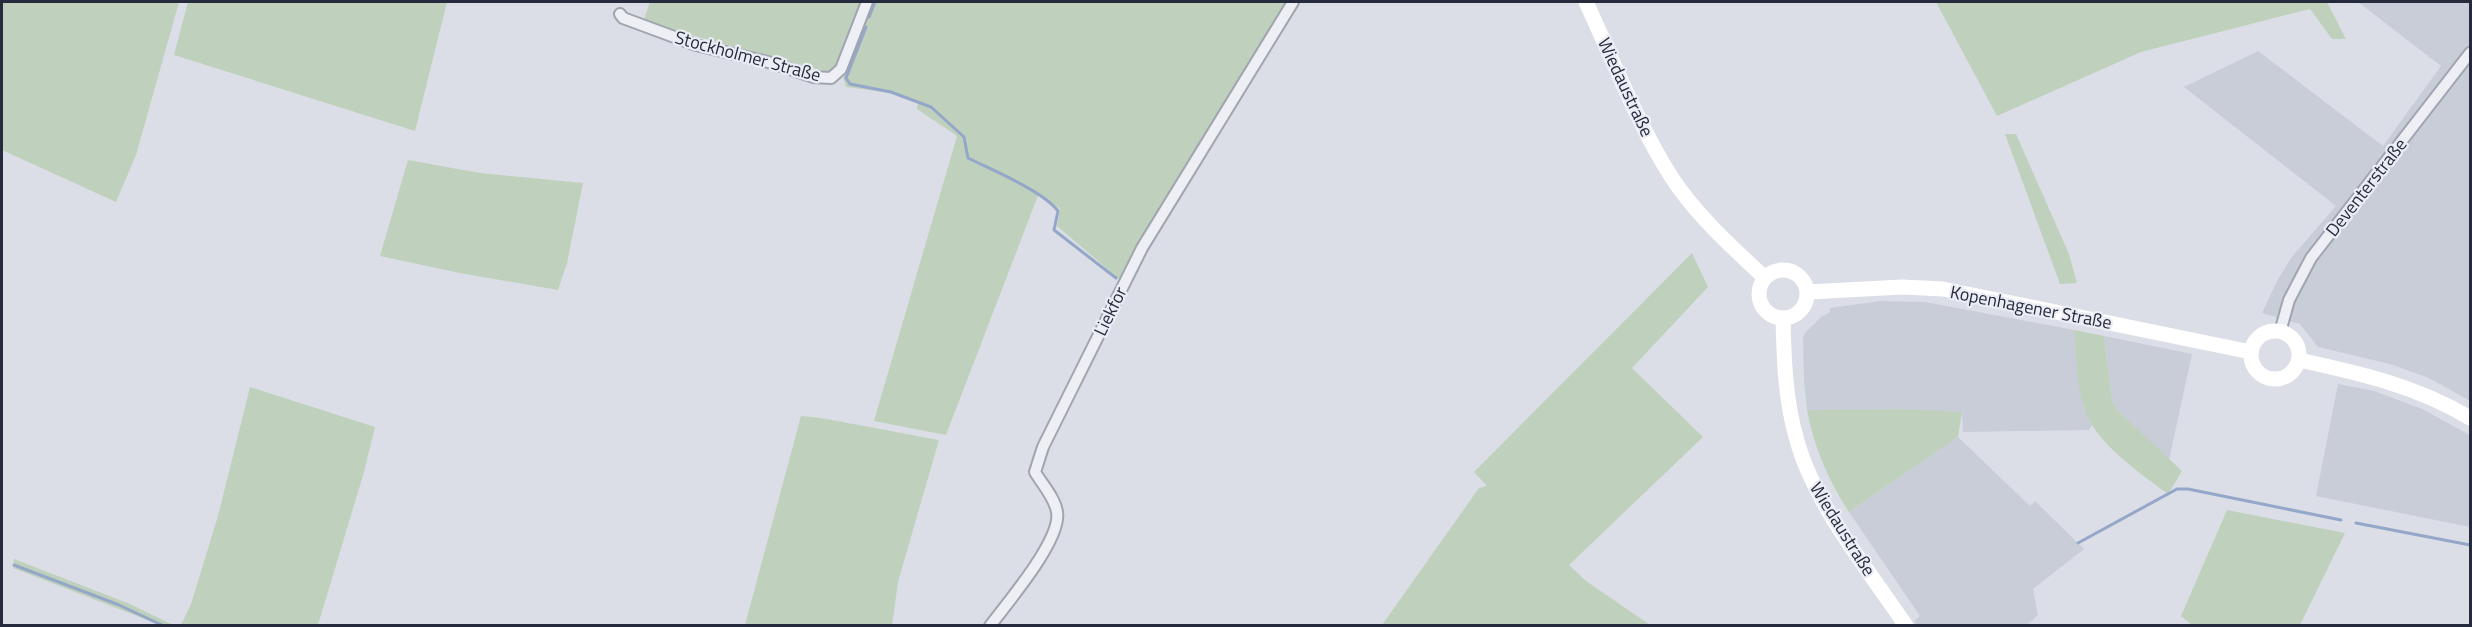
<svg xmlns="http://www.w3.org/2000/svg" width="2472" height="627" viewBox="0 0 2472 627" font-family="'Titillium Web',sans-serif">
  <rect width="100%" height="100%" fill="#dbdee6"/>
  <g fill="#c9cdd8">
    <path d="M2358,2h112v399l-41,-23 -39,-14 -72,-17 -18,-23 -38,-11 15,-32 14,-23 45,-52 -152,-119 74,-36 125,95 58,-80z"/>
    <path d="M1881,301l44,1 149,28 6,60 4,19 8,16 -3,5 -126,2 -1,-20 -155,-2 -3,-30 -1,-42 2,-5 16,-16 9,-5v-4z"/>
    <path d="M2104,336l88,18 -23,106 -52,-50 -5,-10z"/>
    <path d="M2338,384l36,7 48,18 48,26v92l-154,-31z"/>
    <path d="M1958,437l72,69 5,-5 49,48 -51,40 5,26 -11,10h-110l-3,-4 6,-5 -71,-104z"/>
  </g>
  <g fill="#bfd1bc">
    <path d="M2,2h177l-43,153 -20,47 -114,-52z"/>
    <path d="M188,2h259l-32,129 -241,-76z"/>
    <path d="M650,2h213l-28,72 -192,-52z"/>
    <path d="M872,2h416l-169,277 -62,-53 3,-17 -21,-16 -93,242 -72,-14 83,-285 -40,-27 1,-8 -27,-8 -45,-6 -3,-9z"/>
    <path d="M1936,2h391l19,37h-14l-22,-30 -169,43 -144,64z"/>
    <path d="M2005,134h11l53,120 8,29 -17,1z"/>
    <path d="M408,160l72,13 103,10 -16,80 -9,27 -98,-17 -80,-17z"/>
    <path d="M1692,253l16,34 -76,81 71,69 -134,128 17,16 64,44h-268l97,-137 8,-2 -13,-14z"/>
    <path d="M2074,330l30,6 8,64 5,10 65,61 -14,23c-28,-21 -73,-51 -84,-86 -8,-24 -7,-53 -10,-78z"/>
    <path d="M250,387l125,40 -11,45 -46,153h-137l10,-21 27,-88z"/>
    <path d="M1901,409l61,3 -4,25 -109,75c-21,-32 -35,-65 -42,-102z"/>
    <path d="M801,416l20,2 118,22 -41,142 -6,43h-147z"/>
    <path d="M2227,510l118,23 -45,92h-108l-11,-9z"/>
    <path d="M14,559l116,45 43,21h-13l-147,-57z"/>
  </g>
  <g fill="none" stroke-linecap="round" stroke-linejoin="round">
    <g stroke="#94a7c9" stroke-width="3">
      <path d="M869,17l6,-15"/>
      <path d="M866,27l-20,51 4,6 41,8 40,15 33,30 4,21c24,12 75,33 90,53l-4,19 62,48"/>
      <path d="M2356,523l114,22"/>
      <path d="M2078,543l99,-54h11l153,31"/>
      <path d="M14,565l105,40 45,21"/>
    </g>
    <g stroke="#a1a5b0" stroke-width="14">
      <g id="street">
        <path d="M620,14l3,4 73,27 76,18 41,14 18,1 10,-9 26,-67"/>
        <path d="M2280,332l9,-32 22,-42 159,-205"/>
        <path d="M990,626c18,-24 72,-87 67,-114 -2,-14 -15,-28 -22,-40l8,-25 99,-199 151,-246"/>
      </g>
    </g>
    <use href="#street" stroke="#eeeff5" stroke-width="10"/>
    <g stroke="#fff" stroke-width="15">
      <path d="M1586,2c27,58 51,121 86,176 25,38 60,69 93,100"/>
      <circle cx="1783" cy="294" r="24"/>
      <path d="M1808,292l94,-5 41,2 308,63"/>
      <path d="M1783,319c1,40 2,79 13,118 17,66 72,132 110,189"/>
      <circle cx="2275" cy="355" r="24"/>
      <path d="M2299,360c60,13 118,26 171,58"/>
    </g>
  </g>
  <g text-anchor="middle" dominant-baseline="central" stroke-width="4.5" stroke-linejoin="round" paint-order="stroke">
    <g font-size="18" fill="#252b3d" stroke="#eaedf4">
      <text transform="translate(748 56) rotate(15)">Stockholmer Straße</text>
      <text transform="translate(1626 87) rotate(65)">Wiedaustraße</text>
      <text transform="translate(2366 187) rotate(-52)">Deventerstraße</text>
      <text transform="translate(2031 307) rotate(11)">Kopenhagener Straße</text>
      <text transform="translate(1110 311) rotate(-64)">Liekfor</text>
      <text transform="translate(1843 529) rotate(58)">Wiedaustraße</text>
    </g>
  </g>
  <rect width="2472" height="627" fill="none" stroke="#252b3d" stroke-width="6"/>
</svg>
